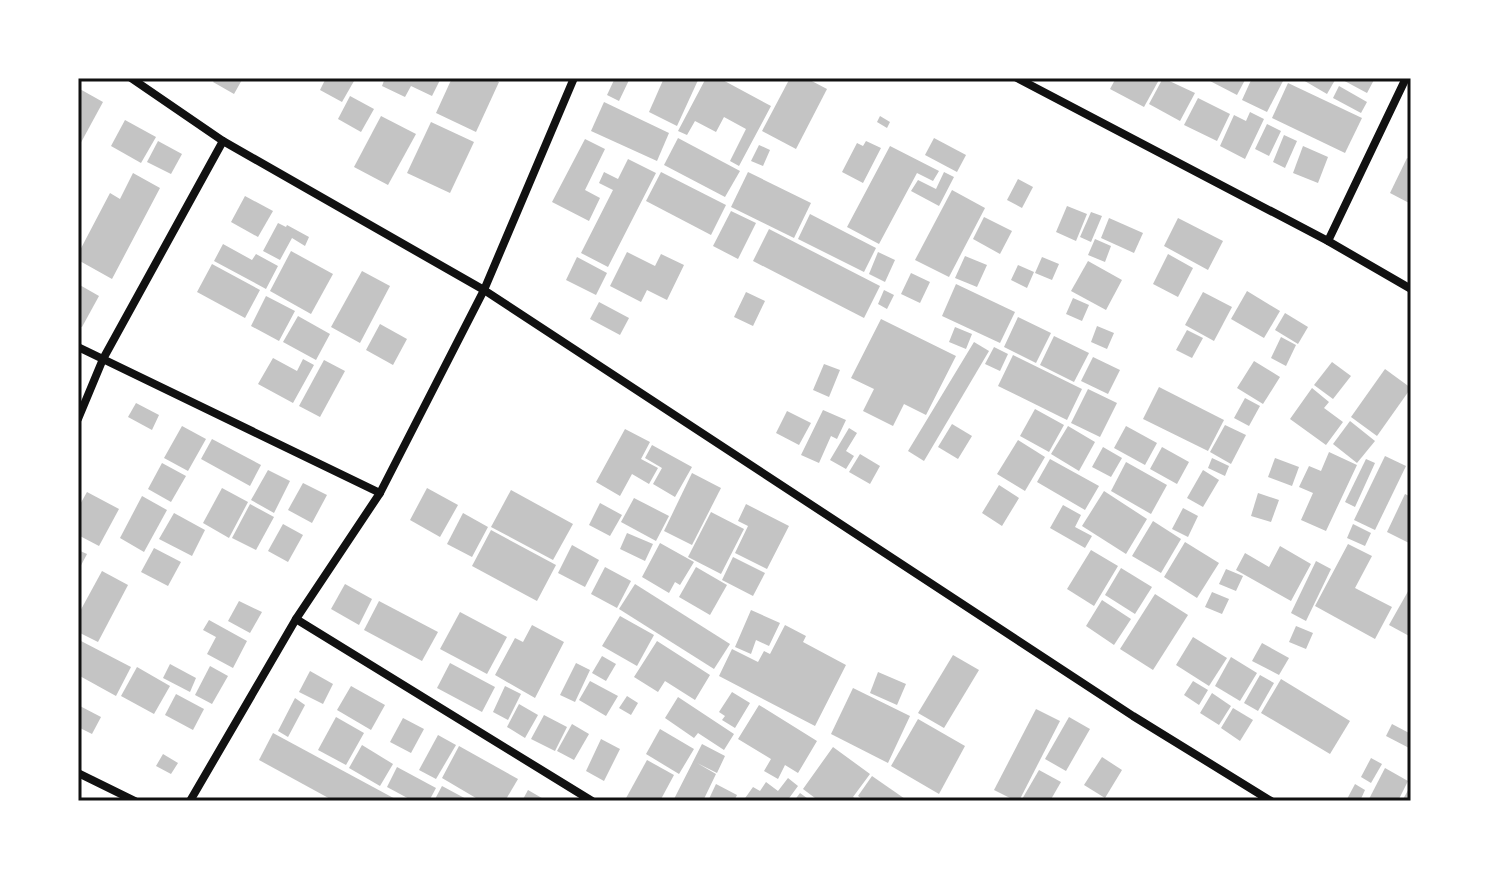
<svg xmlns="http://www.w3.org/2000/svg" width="1489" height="879" viewBox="0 0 1489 879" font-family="'Nunito Sans',sans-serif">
  <rect width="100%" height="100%" fill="#fff"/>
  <g fill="#c4c4c4">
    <path d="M216,78h27l-9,16 -21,-12z"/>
    <path d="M326,78h23l5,3 -12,21 -22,-12z"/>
    <path d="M385,78h56l-9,18 -21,-10 -6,11 -23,-11z"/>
    <path d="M452,78h39l8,4 -23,50 -40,-19z"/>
    <path d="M615,78h15l-11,23 -12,-6z"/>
    <path d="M664,78h35l-22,48 -28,-14z"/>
    <path d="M706,78h13l52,28 -32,60 -9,-5 16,-32 -22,-12 -8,15 -21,-11 -8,14 -9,-4z"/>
    <path d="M790,78h16l21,11 -31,60 -34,-18z"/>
    <path d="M1116,78h44l-16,29 -34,-18z"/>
    <path d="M1163,78l32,15 -15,28 -31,-17z"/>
    <path d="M1212,78h34l-9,17 -27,-14z"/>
    <path d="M1252,78h25l6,3 -16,31 -25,-12z"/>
    <path d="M1304,78h27l4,2 -8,14 -24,-14z"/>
    <path d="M1339,78h36l-8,15z"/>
    <path d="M1288,83l74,35 -17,35 -73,-35z"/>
    <path d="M1339,86l28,16 -6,11 -28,-15z"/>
    <path d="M78,88l25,14 -25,46z"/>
    <path d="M350,96l24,13 -13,23 -23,-13z"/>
    <path d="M1198,98l32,16 -13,27 -33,-16z"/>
    <path d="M604,102l65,31 -12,28 -66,-30z"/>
    <path d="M1250,112l14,7 -19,40 -25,-13 14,-31 12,6z"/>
    <path d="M381,116l35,18 -28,51 -34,-18z"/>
    <path d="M880,116l10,6 -3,6 -10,-6z"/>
    <path d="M125,120l31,17 -15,26 -30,-17z"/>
    <path d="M431,122l43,20 -24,51 -43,-20z"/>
    <path d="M1267,124l14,7 -12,25 -14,-7z"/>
    <path d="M1284,135l13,6 -12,27 -12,-6z"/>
    <path d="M678,138l62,33 -15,26 -61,-32z"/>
    <path d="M934,138l32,17 -9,17 -32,-17z"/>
    <path d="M585,139l20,10 -20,41 15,8 -11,23 -37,-19z"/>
    <path d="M158,141l24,13 -11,20 -24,-12z"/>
    <path d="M866,141l15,7 -18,35 -21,-11 15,-29 6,3z"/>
    <path d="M759,145l11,5 -7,16 -12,-5z"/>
    <path d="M890,146l49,25 -6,10 -16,-8 -38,71 -32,-17z"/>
    <path d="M1303,146l25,11 -10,26 -25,-10z"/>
    <path d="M1407,158l4,2v44l-21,-11z"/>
    <path d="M628,159l28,14 -48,94 -27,-14 32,-63 -14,-7 5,-11 14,7z"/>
    <path d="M661,172l65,33 -15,30 -65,-34z"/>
    <path d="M748,172l63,31 -17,35 -63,-31z"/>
    <path d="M944,172l10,5 -15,29 -28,-15 7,-11 18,9z"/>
    <path d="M133,173l27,15 -48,91 -34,-19v-6l32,-61 10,6z"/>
    <path d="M1018,179l15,8 -11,21 -15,-8z"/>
    <path d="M952,190l33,18 -36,69 -34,-17z"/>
    <path d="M245,196l28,15 -15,26 -27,-15z"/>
    <path d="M1067,206l20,8 -11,27 -20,-9z"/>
    <path d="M731,211l25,12 -18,36 -25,-13z"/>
    <path d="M1091,212l11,4 -11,26 -11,-5z"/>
    <path d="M810,214l66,34 -12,24 -66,-33z"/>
    <path d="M984,217l28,14 -12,23 -27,-15z"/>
    <path d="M1109,218l34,15 -9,20 -33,-15z"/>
    <path d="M1178,218l45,23 -15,29 -44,-24z"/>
    <path d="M278,223l8,4 1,-2 22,12 -4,9 -13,-8 -12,22 -17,-9z"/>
    <path d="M769,229l111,57 -16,32 -111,-57z"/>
    <path d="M1095,239l16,7 -6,16 -17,-7z"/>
    <path d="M223,244l29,16 4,-6 22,12 -12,23 -52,-28z"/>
    <path d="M291,251l42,23 -22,40 -41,-23z"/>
    <path d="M627,252l28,14 6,-12 23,11 -17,35 -20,-10 -6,12 -31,-16z"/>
    <path d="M878,252l17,8 -10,22 -16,-8z"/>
    <path d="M1168,254l25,14 -15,29 -25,-13z"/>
    <path d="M965,256l22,9 -10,22 -22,-9z"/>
    <path d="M577,257l30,16 -11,22 -30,-15z"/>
    <path d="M1042,257l17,7 -7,16 -17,-7z"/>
    <path d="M1088,261l34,19 -16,30 -35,-19z"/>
    <path d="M212,264l48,26 -15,28 -48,-26z"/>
    <path d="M1018,265l16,7 -7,16 -16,-8z"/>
    <path d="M362,271l28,15 -30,57 -29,-16z"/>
    <path d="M911,273l19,9 -10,21 -19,-9z"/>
    <path d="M78,284l21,12 -17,31 -4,-1z"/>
    <path d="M956,284l59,28 -15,31 -58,-27z"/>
    <path d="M884,290l10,5 -7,14 -9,-5z"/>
    <path d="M1247,291l33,20 -16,27 -33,-19z"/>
    <path d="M746,292l19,9 -12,25 -19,-9z"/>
    <path d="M1203,292l29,15 -18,34 -29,-16z"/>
    <path d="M266,296l29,15 -16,30 -28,-15z"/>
    <path d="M1073,298l16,7 -7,16 -16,-7z"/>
    <path d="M599,302l30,16 -9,17 -30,-16z"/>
    <path d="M1285,313l23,14 -10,17 -23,-14z"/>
    <path d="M298,316l32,18 -14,26 -33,-18z"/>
    <path d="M1018,317l33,16 -15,30 -32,-16z"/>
    <path d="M881,319l75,37 -30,59 -22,-11 -11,22 -30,-15 11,-22 -23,-11z"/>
    <path d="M380,324l27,15 -14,26 -27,-15z"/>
    <path d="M1097,326l17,7 -7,16 -16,-7z"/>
    <path d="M955,327l17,7 -6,15 -17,-7z"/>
    <path d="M1187,330l16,8 -11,20 -16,-8z"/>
    <path d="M1054,336l35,17 -15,29 -34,-17z"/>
    <path d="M1281,337l15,8 -10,21 -15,-8z"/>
    <path d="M974,342l15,9 -65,110 -16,-10z"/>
    <path d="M994,347l14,7 -8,17 -15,-7z"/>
    <path d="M1013,355l69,34 -15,31 -69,-34z"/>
    <path d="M1093,357l27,13 -12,24 -27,-13z"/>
    <path d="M273,358l24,13 6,-12 11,6 -21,38 -35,-19z"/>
    <path d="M324,360l21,11 -25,46 -21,-11z"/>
    <path d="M1254,361l26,16 -17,27 -26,-16z"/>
    <path d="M1332,362l19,14 -18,23 -19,-14z"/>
    <path d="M824,364l16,6 -11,27 -16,-7z"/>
    <path d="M1385,369l26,19 -34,48 -26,-19z"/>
    <path d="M1159,387l65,33 -16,31 -65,-32z"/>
    <path d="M1312,388l17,14 -5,6 19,14 -17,23 -36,-26z"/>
    <path d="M1088,389l29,14 -17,34 -29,-14z"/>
    <path d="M1245,398l15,8 -11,20 -15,-8z"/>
    <path d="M136,403l23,12 -7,15 -24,-13z"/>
    <path d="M1035,409l29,16 -15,27 -29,-16z"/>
    <path d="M823,410l23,10 -9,19 -6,-3 -12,27 -18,-8z"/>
    <path d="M787,411l24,12 -12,22 -23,-12z"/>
    <path d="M1350,421l25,20 -18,22 -24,-19z"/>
    <path d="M952,424l20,12 -14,23 -20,-12z"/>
    <path d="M1225,425l21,10 -15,29 -21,-12z"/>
    <path d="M182,426l24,13 -18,32 -24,-13z"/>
    <path d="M1068,426l27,16 -16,29 -28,-17z"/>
    <path d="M1126,426l31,17 -12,22 -31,-17z"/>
    <path d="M849,428l8,5 -11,18 8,5 -8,13 -16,-9z"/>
    <path d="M625,429l25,13 -9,17 17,9 -9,16 -17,-10 -12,22 -24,-14z"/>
    <path d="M212,439l49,26 -11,21 -49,-27z"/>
    <path d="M1018,440l27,17 -20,34 -28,-17z"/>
    <path d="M652,445l40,22 -17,30 -22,-13 9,-16 -17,-10z"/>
    <path d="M1103,447l19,11 -11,19 -19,-10z"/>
    <path d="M1162,447l27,15 -12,22 -27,-15z"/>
    <path d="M1329,452l28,13 -31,66 -25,-11 12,-27 -14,-6 10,-21 12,5z"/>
    <path d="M860,454l20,12 -10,18 -21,-12z"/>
    <path d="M1385,456l21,10 -31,64 -21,-10z"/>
    <path d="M1212,458l17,8 -4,10 -17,-8z"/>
    <path d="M1275,458l24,9 -7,19 -24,-9z"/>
    <path d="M1050,459l49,27 -14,24 -48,-28z"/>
    <path d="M1366,459l9,4 -20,44 -10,-5z"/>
    <path d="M1126,462l41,23 -16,29 -40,-23z"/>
    <path d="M162,463l24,13 -15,26 -23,-13z"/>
    <path d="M268,470l22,11 -16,32 -23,-13z"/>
    <path d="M1203,470l16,10 -16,27 -16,-9z"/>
    <path d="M692,473l29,15 -29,57 -28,-14z"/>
    <path d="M303,483l24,12 -15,28 -24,-13z"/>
    <path d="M999,485l20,13 -17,28 -20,-13z"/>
    <path d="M222,488l26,14 -19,36 -26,-15z"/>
    <path d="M427,488l31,17 -18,32 -30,-17z"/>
    <path d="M511,490l62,34 -20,36 -62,-33z"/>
    <path d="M1104,491l43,28 -21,35 -44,-28z"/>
    <path d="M87,492l32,17 -20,37 -21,-11v-27z"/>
    <path d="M1258,493l21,7 -8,22 -20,-6z"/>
    <path d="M1405,494l6,3v47l-24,-12z"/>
    <path d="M142,496l25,14 -23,42 -24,-14z"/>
    <path d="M634,498l35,18 -13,25 -35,-19z"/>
    <path d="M600,503l22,12 -12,21 -21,-11z"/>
    <path d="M250,504l24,13 -18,33 -24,-12z"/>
    <path d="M746,504l43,22 -22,43 -32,-16 13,-27 -10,-5z"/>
    <path d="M1063,505l18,10 -6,12 17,9 -7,12 -35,-20z"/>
    <path d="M1183,508l15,8 -10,21 -16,-8z"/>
    <path d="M711,512l33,17 -23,45 -33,-17z"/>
    <path d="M174,513l31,17 -13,26 -33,-17z"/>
    <path d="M463,513l25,14 -16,30 -25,-13z"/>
    <path d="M1153,521l28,18 -20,34 -29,-17z"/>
    <path d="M283,524l20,11 -15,27 -20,-11z"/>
    <path d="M1353,524l18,9 -6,13 -18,-8z"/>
    <path d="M491,530l65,35 -19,36 -65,-35z"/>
    <path d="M627,533l26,11 -8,17 -25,-12z"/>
    <path d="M1185,542l34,21 -22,35 -33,-21z"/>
    <path d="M660,543l34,19 -14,23 -5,-3 -6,11 -27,-16z"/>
    <path d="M1348,544l24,12 -17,32 37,19 -17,32 -60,-33z"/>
    <path d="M572,545l27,15 -14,27 -27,-14z"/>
    <path d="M1280,546l31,18 -20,37 -55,-31 9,-17 24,14z"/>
    <path d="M154,548l27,14 -13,24 -27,-14z"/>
    <path d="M78,550l9,4 -9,17z"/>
    <path d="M1091,550l27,16 -24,40 -27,-17z"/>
    <path d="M733,557l32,16 -12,23 -31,-16z"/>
    <path d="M1316,561l15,8 -25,52 -15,-8z"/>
    <path d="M605,567l26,14 -14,27 -26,-14z"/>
    <path d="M696,567l31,18 -17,30 -31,-18z"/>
    <path d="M1121,568l31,19 -17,27 -30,-19z"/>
    <path d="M1226,569l17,7 -7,15 -17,-7z"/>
    <path d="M102,571l26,14 -30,57 -20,-10v-17z"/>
    <path d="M345,584l27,15 -13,26 -28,-16z"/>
    <path d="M635,584l95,60 -16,25 -95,-60z"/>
    <path d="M1411,586v51l-22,-12z"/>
    <path d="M1212,592l17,7 -7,15 -17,-7z"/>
    <path d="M1155,594l33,21 -35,55 -33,-21z"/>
    <path d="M1102,600l29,19 -17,26 -28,-19z"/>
    <path d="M239,601l23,11 -12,21 -22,-12z"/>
    <path d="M379,601l59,31 -16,29 -58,-31z"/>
    <path d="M751,610l29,13 -11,23 -13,-6 -5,14 -16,-7z"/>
    <path d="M460,612l47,25 -20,37 -47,-25z"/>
    <path d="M620,616l34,19 -17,31 -35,-20z"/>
    <path d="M209,620l38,21 -14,27 -26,-14 9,-17 -13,-7z"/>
    <path d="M532,625l32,17 -29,56 -40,-23 20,-37 8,4z"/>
    <path d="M785,625l21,11 -3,6 43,23 -31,61 -96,-50 13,-27 26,13 6,-11 6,3z"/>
    <path d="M1296,626l17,7 -7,16 -17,-7z"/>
    <path d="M1193,637l34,21 -18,28 -33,-21z"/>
    <path d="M81,641l50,26 -15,29 -38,-21v-29z"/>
    <path d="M657,641l53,34 -15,25 -30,-19 -7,11 -24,-15z"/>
    <path d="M1262,643l27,15 -10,17 -27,-14z"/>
    <path d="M953,655l26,15 -35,58 -26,-15z"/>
    <path d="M602,656l14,8 -10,17 -14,-8z"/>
    <path d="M1231,657l26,16 -17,28 -25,-15z"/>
    <path d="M450,663l45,24 -13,25 -45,-24z"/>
    <path d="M576,663l14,7 -15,32 -15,-7z"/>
    <path d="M170,664l26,14 -6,14 -27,-14z"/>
    <path d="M210,666l18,10 -16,28 -17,-9z"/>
    <path d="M137,667l33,19 -16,28 -33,-18z"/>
    <path d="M310,671l23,13 -10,20 -24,-12z"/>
    <path d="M878,672l28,12 -9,21 -27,-12z"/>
    <path d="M1260,675l14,8 -16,28 -14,-8z"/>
    <path d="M1281,679l69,42 -20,33 -69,-41z"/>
    <path d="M590,681l28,15 -12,20 -27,-16z"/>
    <path d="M1193,681l15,9 -9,15 -15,-10z"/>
    <path d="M351,686l34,19 -14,25 -34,-20z"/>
    <path d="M505,686l16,8 -13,26 -15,-8z"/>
    <path d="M853,688l57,28 -22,47 -57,-29z"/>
    <path d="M732,692l18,11 -15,25 -13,-8 3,-4 -6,-4z"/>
    <path d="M1212,693l19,13 -12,19 -19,-12z"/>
    <path d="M176,694l28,15 -11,21 -28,-15z"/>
    <path d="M627,696l11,7 -7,12 -12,-7z"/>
    <path d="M678,697l56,37 -10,16 -26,-17 -4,5 -29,-20z"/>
    <path d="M295,698l10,7 -17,32 -10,-6z"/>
    <path d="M519,704l19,11 -13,23 -18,-11z"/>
    <path d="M78,705l23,12 -9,17 -14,-7z"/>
    <path d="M759,705l58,36 -19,32 -13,-8 -7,14 -14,-8 7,-12 -33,-20z"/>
    <path d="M1233,708l20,12 -13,21 -19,-13z"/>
    <path d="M1036,709l24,12 -41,80h-3l-22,-11z"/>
    <path d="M544,715l23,12 -12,24 -24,-12z"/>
    <path d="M336,717l28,16 -18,32 -28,-15z"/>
    <path d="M1069,717l21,12 -24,42 -21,-12z"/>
    <path d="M403,718l21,11 -13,24 -21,-11z"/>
    <path d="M918,719l47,27 -26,48 -48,-28z"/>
    <path d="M572,724l17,10 -15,26 -17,-9z"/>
    <path d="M1392,724l19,10v15l-25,-13z"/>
    <path d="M660,729l34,20 -15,25 -33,-20z"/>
    <path d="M273,733l126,68h-65l-75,-41z"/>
    <path d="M438,735l18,10 -20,34 -17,-9z"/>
    <path d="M601,739l19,10 -16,32 -18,-10z"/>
    <path d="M702,744l23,12 -8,17 -20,-10 19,11 -13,27h-30z"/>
    <path d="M362,745l31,19 -13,22 -31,-18z"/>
    <path d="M459,746l59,33 -13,22h-24l-39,-23z"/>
    <path d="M833,747l37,27 -17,23 6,4h-40l-16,-12z"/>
    <path d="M163,754l15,9 -7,11 -15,-8z"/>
    <path d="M1102,757l20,13 -17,28 -21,-13z"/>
    <path d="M1371,758l11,6 -11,19 -10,-6z"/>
    <path d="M647,760l27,15 -14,26h-33l-2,-1z"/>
    <path d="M397,767l39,21 -7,13h-16l-26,-14z"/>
    <path d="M1385,768l23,13 -10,20h-25l-4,-2z"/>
    <path d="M1039,770l22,12 -11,19h-29z"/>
    <path d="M872,776l36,25h-43l-7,-5z"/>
    <path d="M788,778l10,8 -11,15h-44l10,-14 7,4 6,-9 12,9z"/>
    <path d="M716,784l21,11 -3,6h-26z"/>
    <path d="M1355,784l10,6 -5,11h-14z"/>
    <path d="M1411,785v16h-9z"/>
    <path d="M442,786l28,15h-36z"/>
    <path d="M528,790l19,11h-25z"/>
    <path d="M800,793l11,8h-17z"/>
  </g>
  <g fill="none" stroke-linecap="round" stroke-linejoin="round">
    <g stroke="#111" stroke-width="8">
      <path d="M131,78l92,63 261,149 649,426 138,85"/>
      <path d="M1017,78l311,163 83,48"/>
      <path d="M1328,241l78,-163"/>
      <path d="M78,347l302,146"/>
      <path d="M78,419l25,-60 120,-218"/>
      <path d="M296,619l296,182"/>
      <path d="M78,773l57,28"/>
      <path d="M190,801l106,-182 84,-126 104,-203 90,-212"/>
    </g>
  </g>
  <rect width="1489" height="879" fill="none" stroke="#ffffff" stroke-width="160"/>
  <rect x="80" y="80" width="1329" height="719" fill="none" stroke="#111" stroke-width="3"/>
</svg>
